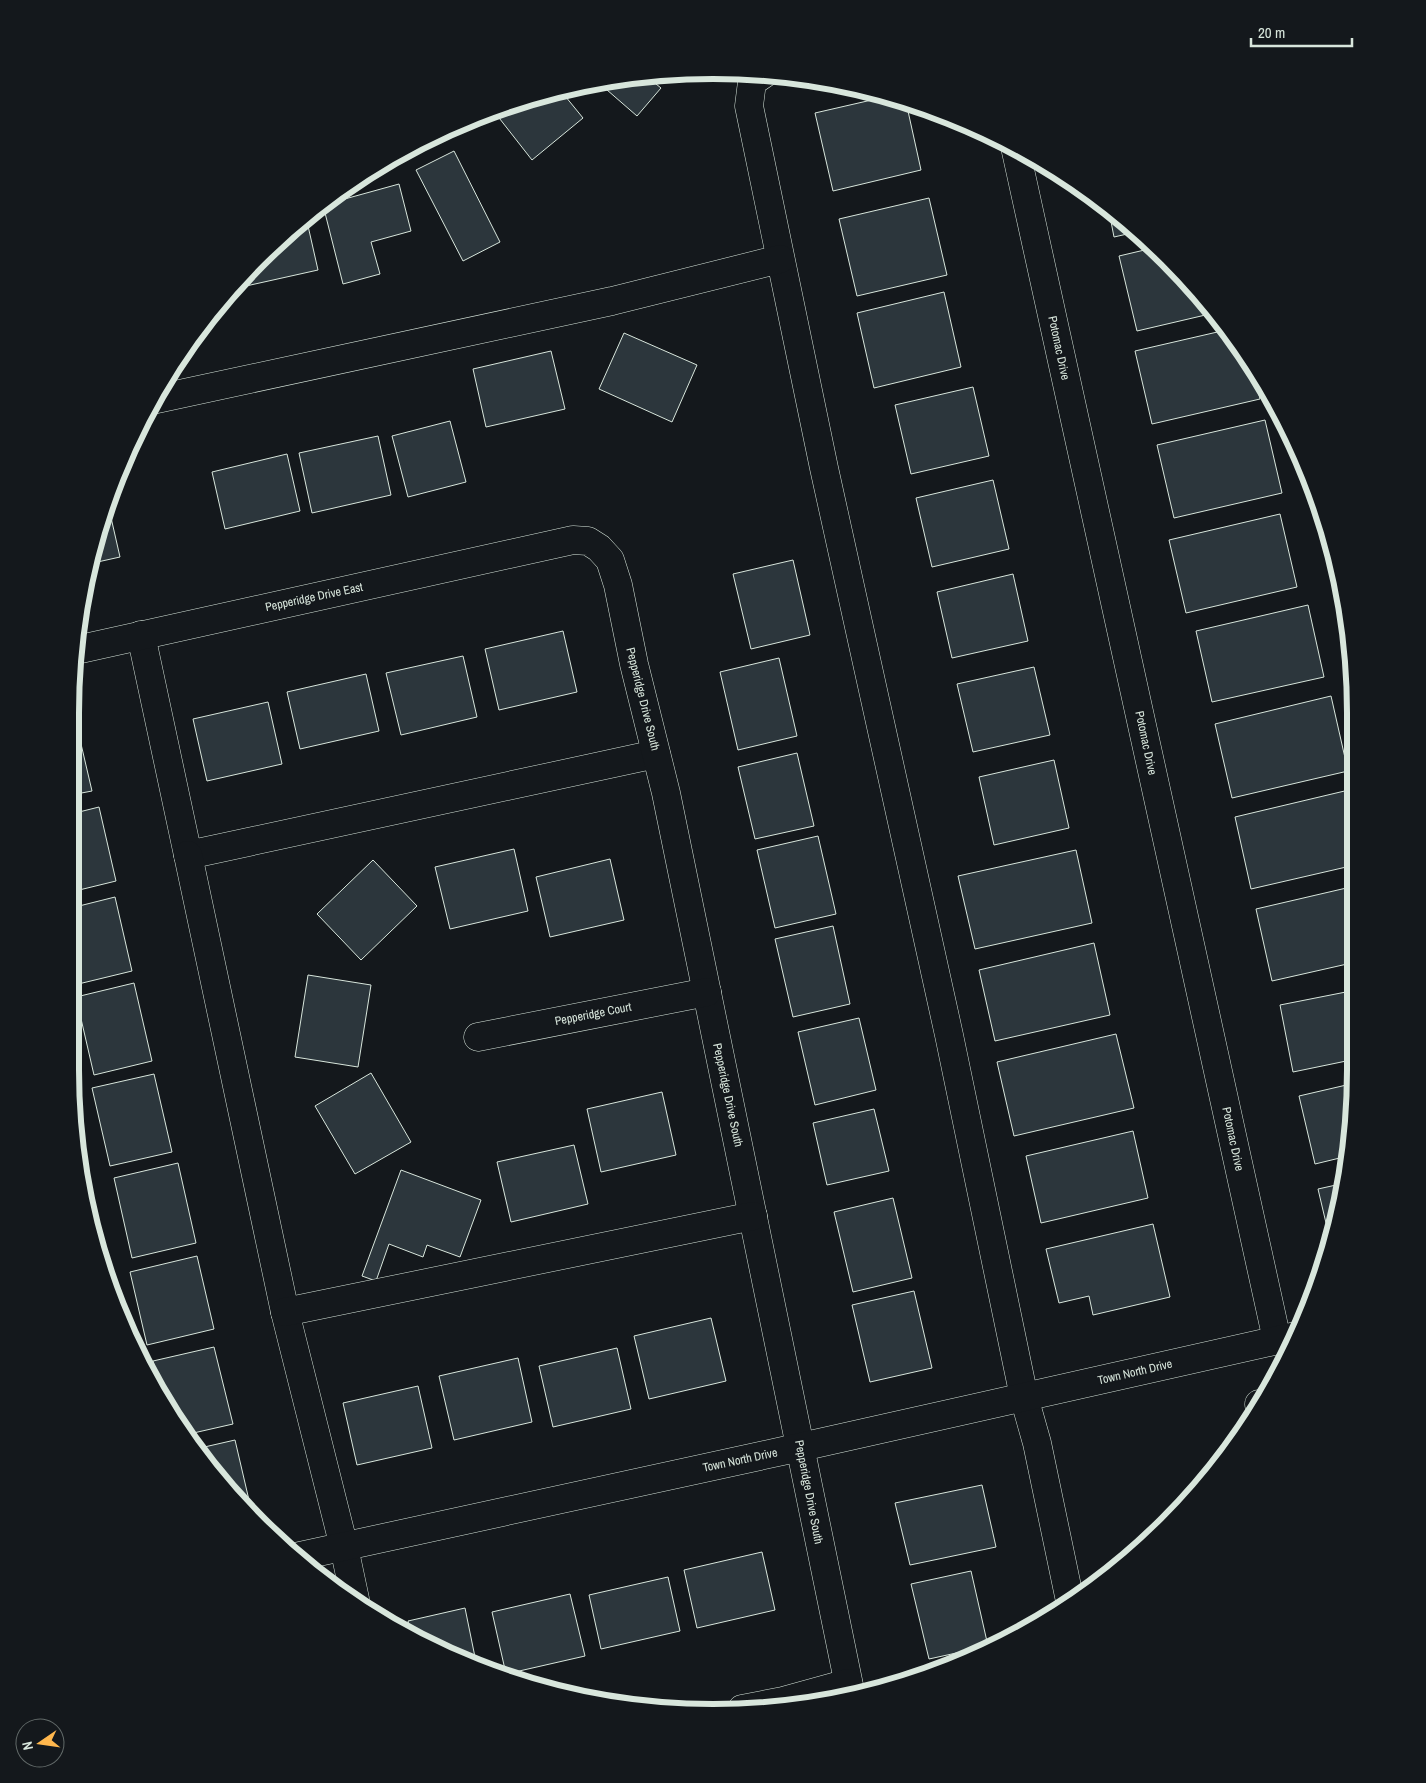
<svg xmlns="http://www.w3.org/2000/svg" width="1426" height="1783" viewBox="0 0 1426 1783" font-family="'Archivo Narrow',sans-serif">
  <rect width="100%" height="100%" fill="#14181c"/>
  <g fill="#2c363c" stroke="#d8e6dc">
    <path d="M629,75h16l16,13 -24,28 -38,-33z"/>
    <path d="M561,91l22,27 -51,42 -36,-46 13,-11z"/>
    <path d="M889,96l17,6 15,68 -88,21 -18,-78z"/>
    <path d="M454,151l46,91 -37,19 -47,-91z"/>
    <path d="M399,184l12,47 -40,11 9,32 -37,10 -20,-79z"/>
    <path d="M929,198l18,77 -90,21 -18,-77z"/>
    <path d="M1108,206l28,26 -22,5z"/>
    <path d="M306,217l12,53 -72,16 -3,-11 46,-46z"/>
    <path d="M1153,248l44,41 17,24 -77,18 -18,-75z"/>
    <path d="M944,292l17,75 -87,21 -17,-75z"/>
    <path d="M1226,330l27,38 7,31 -108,25 -17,-73z"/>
    <path d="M624,333l73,32 -25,57 -73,-33z"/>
    <path d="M551,351l14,58 -79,18 -13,-58z"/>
    <path d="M973,387l16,69 -78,18 -16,-69z"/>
    <path d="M1265,420l17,73 -108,25 -17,-73z"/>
    <path d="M450,421l16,61 -58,15 -16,-61z"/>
    <path d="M378,436l13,59 -79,18 -13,-60z"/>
    <path d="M287,454l13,57 -75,18 -13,-57z"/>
    <path d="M993,480l16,69 -77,18 -16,-69z"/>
    <path d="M107,500l13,57 -27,6 11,-57z"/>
    <path d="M1280,514l17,73 -111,26 -17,-73z"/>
    <path d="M793,560l17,75 -59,14 -18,-75z"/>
    <path d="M1013,574l15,67 -76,17 -15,-66z"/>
    <path d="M1308,605l16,72 -112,25 -16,-71z"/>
    <path d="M563,631l14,61 -78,18 -14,-61z"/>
    <path d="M463,656l14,61 -76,18 -15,-62z"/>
    <path d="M779,658l18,78 -59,14 -18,-78z"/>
    <path d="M1034,667l16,68 -77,17 -16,-68z"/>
    <path d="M366,674l13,57 -79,18 -13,-57z"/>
    <path d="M1331,696l17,75 -116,27 -17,-74z"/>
    <path d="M268,702l14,62 -75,17 -14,-62z"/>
    <path d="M74,714l18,77 -21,4v-80z"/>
    <path d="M797,753l17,73 -59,13 -17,-72z"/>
    <path d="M1054,760l15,68 -75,17 -15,-68z"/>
    <path d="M1353,789l2,11v65l-104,24 -16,-72z"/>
    <path d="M99,807l17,74 -45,11v-78z"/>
    <path d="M818,836l18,78 -61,14 -18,-78z"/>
    <path d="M514,849l14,62 -78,18 -15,-62z"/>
    <path d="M1076,850l16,73 -117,26 -17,-73z"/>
    <path d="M610,859l14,61 -74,17 -14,-60z"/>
    <path d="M373,860l44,46 -56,54 -44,-46z"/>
    <path d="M1355,886l1,76 -84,19 -16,-72z"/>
    <path d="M115,897l17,74 -62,15 1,-78z"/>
    <path d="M833,926l17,78 -57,13 -18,-78z"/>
    <path d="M1094,943l16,72 -115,26 -16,-71z"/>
    <path d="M308,975l63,10 -13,82 -63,-10z"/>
    <path d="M134,983l18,78 -58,14 -18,-78z"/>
    <path d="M1356,990v69l-63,13 -13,-67z"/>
    <path d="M859,1018l17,72 -61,15 -17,-73z"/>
    <path d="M1116,1034l18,74 -120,28 -17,-74z"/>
    <path d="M371,1073l40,69 -56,32 -40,-68z"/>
    <path d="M154,1074l18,78 -62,14 -18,-78z"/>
    <path d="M1355,1083l-7,73 -33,8 -16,-68z"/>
    <path d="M662,1092l14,63 -75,17 -14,-63z"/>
    <path d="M874,1109l15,62 -62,14 -14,-62z"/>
    <path d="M1133,1131l15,67 -107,25 -15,-67z"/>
    <path d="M574,1145l14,59 -77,18 -14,-60z"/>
    <path d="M178,1163l18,80 -64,15 -18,-80z"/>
    <path d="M401,1170l80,30 -21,57 -33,-12 -4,12 -34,-13 -13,37 -14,-5z"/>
    <path d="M1345,1183l-1,12 -14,45 -12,-51z"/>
    <path d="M893,1198l19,80 -59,14 -19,-80z"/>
    <path d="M1153,1224l17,73 -77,18 -4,-19 -30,7 -13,-54z"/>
    <path d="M197,1256l17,73 -67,16 -17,-73z"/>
    <path d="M914,1291l18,77 -62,14 -18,-77z"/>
    <path d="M711,1318l15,63 -77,18 -15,-63z"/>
    <path d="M214,1347l19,77 -44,10 -26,-34 -10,-39z"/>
    <path d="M617,1348l14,61 -78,18 -14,-61z"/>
    <path d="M518,1358l14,64 -78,18 -15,-64z"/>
    <path d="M418,1386l14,62 -75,17 -14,-62z"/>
    <path d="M235,1440l17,73h-2l-50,-65z"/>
    <path d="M982,1485l14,62 -86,18 -15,-62z"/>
    <path d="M762,1552l13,58 -78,18 -13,-58z"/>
    <path d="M971,1571l17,75 -59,13 -18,-75z"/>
    <path d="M668,1577l12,54 -79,18 -12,-54z"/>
    <path d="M570,1594l15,62 -79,18 -14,-62z"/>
    <path d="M465,1608l11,54 -65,-27 -3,-14z"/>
  </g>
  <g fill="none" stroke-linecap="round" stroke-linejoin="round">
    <g stroke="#d8e6dc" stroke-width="29">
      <g id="minor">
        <path d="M765,73l-13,9 -3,24 75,362 125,567 75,362 13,46 33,158"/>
        <path d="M1015,147l262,1193"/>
        <path d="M152,400l460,-99 168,-42"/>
        <path d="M141,635l47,220 468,-101"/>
        <path d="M76,650l497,-110 15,1 11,7 11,12 8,25 16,79 32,129 185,902"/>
        <path d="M188,855l97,457 59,235 11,52"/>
        <path d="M478,1037l229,-45"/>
        <path d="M285,1312l468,-96"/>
        <path d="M1259,1404h1"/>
        <path d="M300,1556l501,-109 495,-111"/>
        <path d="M742,1709l41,-8 65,-18"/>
      </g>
    </g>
    <use href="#minor" stroke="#14181c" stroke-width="28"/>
  </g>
  <g text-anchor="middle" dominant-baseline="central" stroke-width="4" stroke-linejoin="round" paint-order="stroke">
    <g font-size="12" fill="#d8e6dc" stroke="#14181c">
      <text transform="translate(1059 348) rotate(78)">Potomac Drive</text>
      <text transform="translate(314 597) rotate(-12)">Pepperidge Drive East</text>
      <text transform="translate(643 699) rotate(76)">Pepperidge Drive South</text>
      <text transform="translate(1146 743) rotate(78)">Potomac Drive</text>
      <text transform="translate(593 1014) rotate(-11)">Pepperidge Court</text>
      <text transform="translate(728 1095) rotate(78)">Pepperidge Drive South</text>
      <text transform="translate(1233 1139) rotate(78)">Potomac Drive</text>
      <text transform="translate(1135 1372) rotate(-13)">Town North Drive</text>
      <text transform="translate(740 1460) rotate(-12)">Town North Drive</text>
      <text transform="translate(809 1492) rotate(79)">Pepperidge Drive South</text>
    </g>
  </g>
  <path d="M0 0H1426V1783H0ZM713 79H713A634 634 0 0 1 1347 713V1070A634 634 0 0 1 713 1704H713A634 634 0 0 1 79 1070V713A634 634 0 0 1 713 79Z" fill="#14181c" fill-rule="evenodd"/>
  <path fill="none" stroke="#d8e6dc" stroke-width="6" d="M713 79H713A634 634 0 0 1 1347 713V1070A634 634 0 0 1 713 1704H713A634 634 0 0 1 79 1070V713A634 634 0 0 1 713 79Z"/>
  <g transform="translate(40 1743) rotate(257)"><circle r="24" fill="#14181c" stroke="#626a69"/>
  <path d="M0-4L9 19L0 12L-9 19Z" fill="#ffb74d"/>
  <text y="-8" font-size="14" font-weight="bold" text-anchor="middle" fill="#d8e6dc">N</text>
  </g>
  <path d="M1251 38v8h101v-8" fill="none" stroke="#d8e6dc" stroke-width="2.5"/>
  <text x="1258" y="38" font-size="15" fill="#d8e6dc" stroke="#14181c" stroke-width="4" paint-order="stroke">20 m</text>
</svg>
